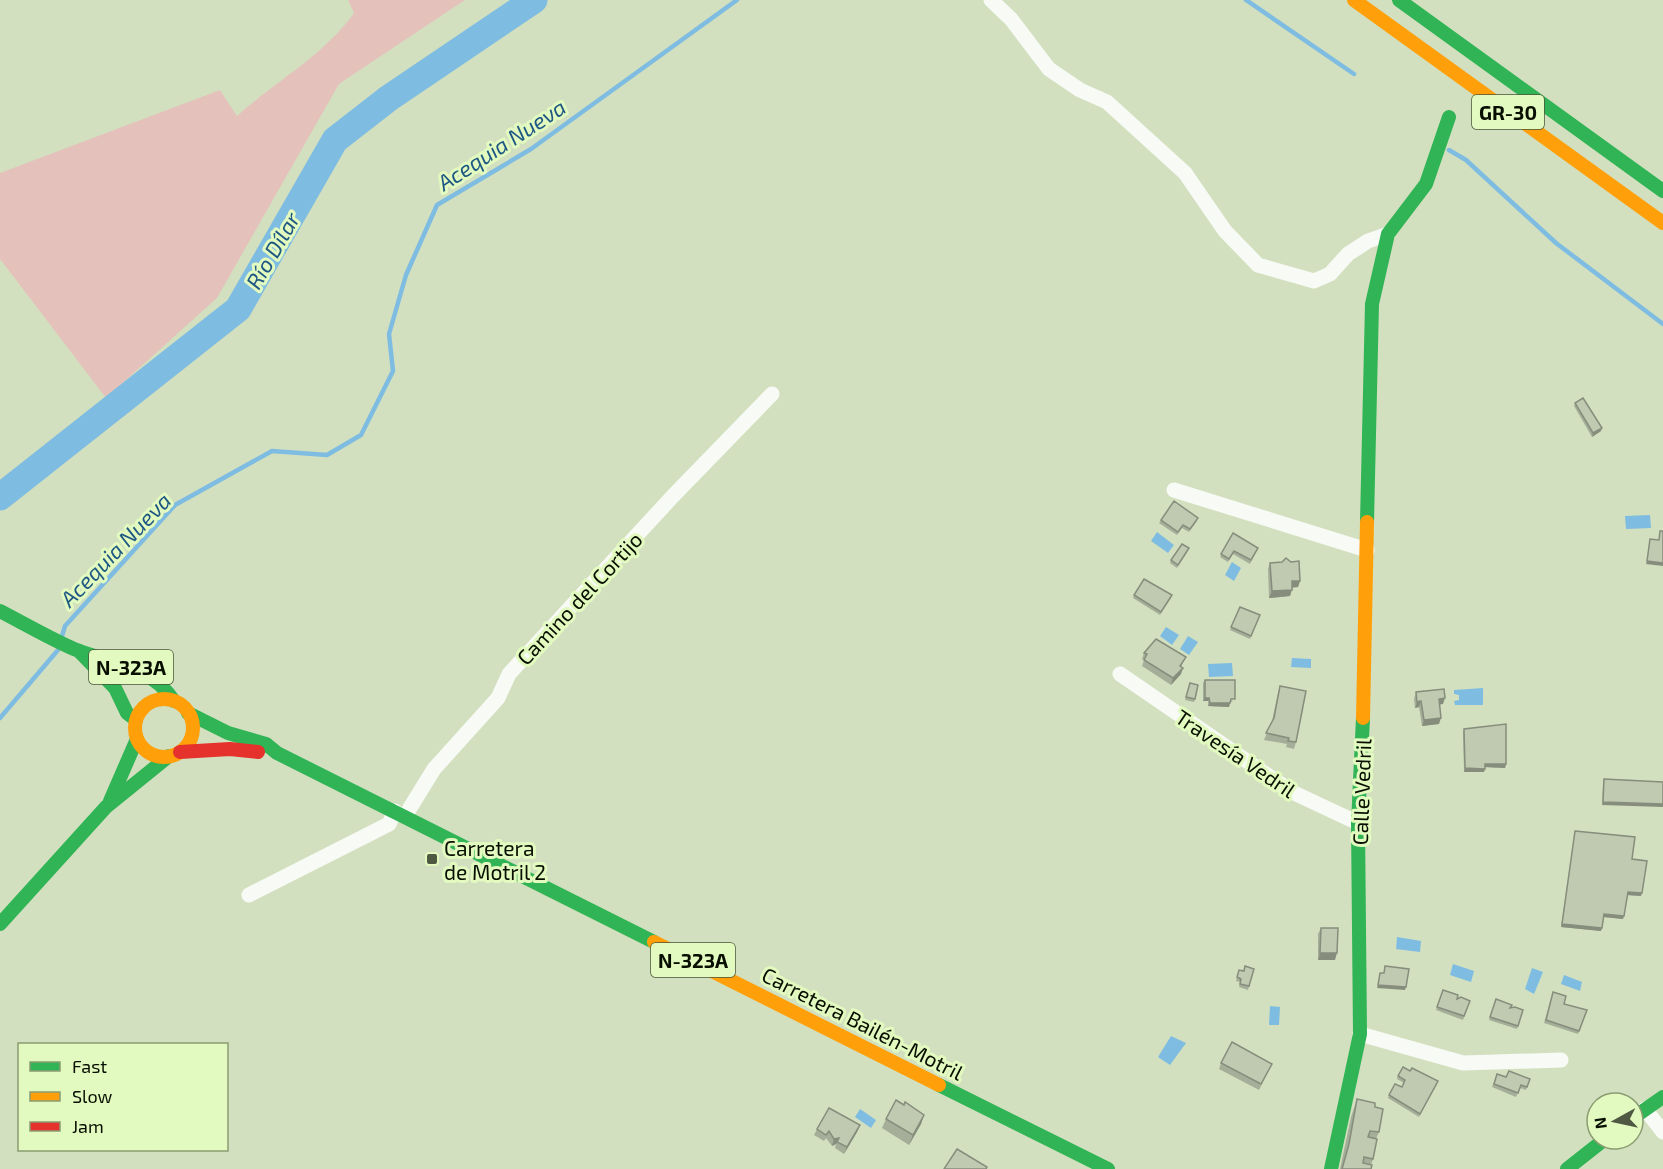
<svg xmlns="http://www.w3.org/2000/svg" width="1663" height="1169" viewBox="0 0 1663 1169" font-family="'Exo 2',sans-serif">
  <rect width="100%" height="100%" fill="#d2e0bf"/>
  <path fill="#e4c2bb" d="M348,0h117l-126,84 -122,214 -111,100 -106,-139v-86l220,-83 17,26c39,-35 87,-61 117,-103z"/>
  <g fill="#7fbce1">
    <path d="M1650,515l1,13 -25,1 -1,-13z"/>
    <path d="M1157,532l17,13 -6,8 -17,-12z"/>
    <path d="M1232,562l9,6 -7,13 -9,-6z"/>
    <path d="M1166,627l13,8 -7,10 -12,-9z"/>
    <path d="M1188,636l10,6 -9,13 -9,-6z"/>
    <path d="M1292,658l19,1v9l-20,-1z"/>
    <path d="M1232,663l1,13 -24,1 -1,-13z"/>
    <path d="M1483,688v17h-28l-1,-4 5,-1v-5l-5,-1v-4z"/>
    <path d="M1397,937l24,4 -1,11 -24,-3z"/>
    <path d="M1453,964l21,7 -3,11 -21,-7z"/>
    <path d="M1532,968l11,4 -9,22 -9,-5z"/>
    <path d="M1564,975l18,7 -2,9 -19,-7z"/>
    <path d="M1270,1006l10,1 -1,18h-10z"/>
    <path d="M1171,1036l15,7 -16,22 -12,-8z"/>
    <path d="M860,1109l16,11 -5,8 -16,-11z"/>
  </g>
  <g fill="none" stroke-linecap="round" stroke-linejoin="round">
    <g stroke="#7fbce1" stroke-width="4.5">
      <path d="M1246,0l108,74"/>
      <path d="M1449,150l17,10 90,83 107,81"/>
      <path d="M62,636l3,-10 110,-121 97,-54 55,4 34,-20 32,-64 -4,-37 17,-59 31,-70 94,-56 206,-149"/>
      <path d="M0,718l58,-68"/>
    </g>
    <path stroke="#7fbce1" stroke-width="27" d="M0,497l238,-188 97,-169 54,-42 145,-98"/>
    <g stroke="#f8faf5" stroke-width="15">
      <path d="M991,0l20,19 38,50 31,21 27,12 78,71 40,58 33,34 56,16 16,-7 18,-20 20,-13 20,-7"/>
      <path d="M1174,490l193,60"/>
      <path d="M1120,674l172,118 66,31"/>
      <path d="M405,816l29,-47 64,-71 11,-24 163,-177 100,-103"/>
      <path d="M249,895l140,-71 6,-13"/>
      <path d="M1360,1034l103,29 98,-3"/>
      <path d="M1645,1109l18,23"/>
    </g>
    <g stroke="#30b455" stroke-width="14">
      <path d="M1399,0l264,191"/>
      <path d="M1367,522l5,-218 16,-70 38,-50 23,-67"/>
      <path d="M0,611c25,13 49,27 74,38 38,15 76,16 100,52"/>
      <path d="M79,651l36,37 12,25 9,7"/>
      <path d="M188,713l40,20 38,11 11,9 377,189"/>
      <path d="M110,801l27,-62"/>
      <path d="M0,924l106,-117 63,-51"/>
      <path d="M939,1085l169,84"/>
      <path d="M1633,1118l30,-21"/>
      <path d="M1331,1169l29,-135 -2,-211 5,-105"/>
      <path d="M1567,1169l38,-30"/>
    </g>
    <g stroke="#ff9f0a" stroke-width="14">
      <path d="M1354,0l309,223"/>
      <circle cx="164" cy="728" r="29"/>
      <path d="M1363,718l4,-196"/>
      <path d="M654,942l285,143"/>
    </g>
    <path stroke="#e5322d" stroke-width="14" d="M180,752l50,-3 28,3"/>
  </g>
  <g fill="#a4ae98">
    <path d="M1575,403l26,28 -9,6 -18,-31z"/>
    <path d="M1161,520l36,1 -8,11 -7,-4 -5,7 -18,-12z"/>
    <path d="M1233,533l25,15 -8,16 -17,-10 -5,8 -8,-5z"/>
    <path d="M1188,551l-11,17 -7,-5 1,-3z"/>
    <path d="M1270,563l30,18 -2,6h-6l-2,9 -21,2 -1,-29z"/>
    <path d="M1134,595l37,3 -11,17 -27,-17z"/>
    <path d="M1240,607l20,8 -10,24 -20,-9z"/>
    <path d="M1144,653l39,10 -2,4v7l-10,11 -29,-19 2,-6 -2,-1z"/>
    <path d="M1205,680l28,22h-3l-1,5 -21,-1v-5h-5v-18z"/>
    <path d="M1190,683l5,16 -1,3 -9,-2z"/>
    <path d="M1280,686l16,56 -2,7 -8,-2 1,-3 -23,-4 8,-19 6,-28z"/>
    <path d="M1416,692l27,12h-3l-1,20 -17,2 -3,-19 -4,1 -1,-9z"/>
    <path d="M1464,729l42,35 -1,4 -20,-1 -1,5h-20l-1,-40z"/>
    <path d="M1604,779l59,3 -61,23 1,-23z"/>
    <path d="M1575,831l57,28 9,37 -14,-1 -4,24 -19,-2 -3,14 -40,-4z"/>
    <path d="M1321,928l14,32h-17v-26z"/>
    <path d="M1245,966l9,3 -6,21 -9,-3 1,-5 -4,-1 3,-11 4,1z"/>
    <path d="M1443,990l14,9 13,2 -7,19 -27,-10z"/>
    <path d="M1553,992l11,12 23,6 -9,24 -34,-11z"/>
    <path d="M1496,999l14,9 13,2 -6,19 -28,-9z"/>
    <path d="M1221,1063l51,1 -13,26 -40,-21z"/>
    <path d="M1497,1074l9,3 24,2 -4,11 -6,-2 -4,9 -24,-10z"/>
    <path d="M1398,1076l39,8 -18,33 -31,-19 1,-3 13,-8 2,-4 -7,-4z"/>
    <path d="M1357,1099l18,8 4,25 -3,7 -3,20 -2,6v4h-31l11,-52z"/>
    <path d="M924,1115l-3,9 -12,21 -27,-17 4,-9z"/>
    <path d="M860,1125l-3,7 -13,22 -9,-6 1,-4 -4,2 -6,-8 -2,3 -10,-6 3,-6z"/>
  </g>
  <g fill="#868d7c">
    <path d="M1602,428l-1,3 -9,6 1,-4z"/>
    <path d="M1647,561l16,2v3l-17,-2z"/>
    <path d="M1292,581h8l-2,6 -8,1z"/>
    <path d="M1292,590l-2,6 -21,2 3,-7z"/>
    <path d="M1183,668l-2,6 -10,11 2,-7z"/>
    <path d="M1205,698h4l-1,3h-5z"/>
    <path d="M1445,698l-2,6 -6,1 2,-6z"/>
    <path d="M1421,701l-2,6 -4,1 2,-6z"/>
    <path d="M1210,703h20l-1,4 -21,-1z"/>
    <path d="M1441,718l-2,6 -17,2 2,-6z"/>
    <path d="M1485,764h21l-1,4 -21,-1z"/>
    <path d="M1465,768l20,1 -1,3h-20z"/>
    <path d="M1603,802l60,2v3l-61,-2z"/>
    <path d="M1628,892l14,1 -1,3 -14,-1z"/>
    <path d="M1604,914l20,2 -1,3 -20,-2z"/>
    <path d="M1562,924l40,4 -1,3 -40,-4z"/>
    <path d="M1320,953h17l-2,7h-17z"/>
    <path d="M1378,985l28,2 -1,3 -28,-2z"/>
    <path d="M924,1115l-3,9 -12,21 4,-10z"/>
    <path d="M860,1125l-3,7 -13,22 3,-7z"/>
    <path d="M839,1138l-3,6 -4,2 2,-7z"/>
  </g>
  <g fill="#bfcab1" stroke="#868d7c" stroke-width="1.5">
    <path d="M1583,398l19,30 -9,5 -18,-30z"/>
    <path d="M1174,501l24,17 -8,11 -7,-4 -5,7 -17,-12z"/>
    <path d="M1660,531h3v32l-16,-2 3,-22 9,1z"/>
    <path d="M1233,533l25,15 -7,12 -17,-9 -5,8 -8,-5z"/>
    <path d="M1182,544l7,4 -11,17 -7,-5z"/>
    <path d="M1286,558l5,4 8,-1 1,20h-8v9l-20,1 -2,-28 12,-1z"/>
    <path d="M1144,579l28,16 -11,17 -27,-17z"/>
    <path d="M1240,607l20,8 -9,21 -20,-9z"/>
    <path d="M1156,639l30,18 -6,9 3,2 -10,10 -29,-18 3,-6 -3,-1z"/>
    <path d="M1205,680h30v19h-4l-1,4h-20l-1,-5h-4z"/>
    <path d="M1190,683l8,2 -3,14 -9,-2z"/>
    <path d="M1280,686l26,5 -10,51 -8,-1 1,-3 -23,-5 8,-15z"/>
    <path d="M1444,689l1,9 -6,1 2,19 -17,2 -3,-19 -4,1 -1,-10z"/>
    <path d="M1506,724v40h-21v5l-20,-1 -1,-39z"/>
    <path d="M1604,779l59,3v22l-60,-2z"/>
    <path d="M1575,831l60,6 -3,22 15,2 -5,32 -14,-1 -4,24 -20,-2 -2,14 -40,-4z"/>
    <path d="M1321,928h17l-1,25h-17z"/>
    <path d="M1245,966l9,3 -5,17 -9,-2 1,-5 -4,-2 2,-7 5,1z"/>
    <path d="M1385,966l24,3 -3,18 -28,-2 2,-12h4z"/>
    <path d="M1443,990l15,5 -1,4 4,-2 9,4 -6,15 -27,-9z"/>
    <path d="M1553,992l13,4 -2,8 23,6 -8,21 -33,-11z"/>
    <path d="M1496,999l16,6 -2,3 5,-1 8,3 -5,16 -28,-9z"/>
    <path d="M1232,1042l40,22 -11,20 -40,-21z"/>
    <path d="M1403,1067l7,4 2,-3 26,13 -18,33 -31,-19 6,-11 7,3 3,-7 -7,-4z"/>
    <path d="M1509,1071l21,8 -3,8 -6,-2 -3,8 -24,-9 3,-10 9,3z"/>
    <path d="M1357,1099l18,4v4l8,2 -4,23 -9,-1 -2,6 9,2 -4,20 -9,-2 -1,6 9,2 -1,4h-29l7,-25z"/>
    <path d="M896,1100l8,5 1,-3 19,13 -11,20 -27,-16z"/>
    <path d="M829,1108l31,17 -13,22 -10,-5 2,-4 -5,1 -5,-8 -3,4 -9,-6z"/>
    <path d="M957,1149l30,18 -1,2h-42z"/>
  </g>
  <rect fill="#4f5843" stroke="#e2fabf" stroke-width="2" x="426" y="853" width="12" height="12" rx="3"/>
  <g text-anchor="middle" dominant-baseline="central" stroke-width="6" stroke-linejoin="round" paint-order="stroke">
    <g fill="#e2fabf" stroke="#495639" stroke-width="1.5">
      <rect x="1472" y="95" width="72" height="34" rx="4.5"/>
      <rect x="89" y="650" width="84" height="34" rx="4.5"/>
      <rect x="651" y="943" width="84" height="34" rx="4.5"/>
    </g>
    <g font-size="20" font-weight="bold" fill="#080f00">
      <text x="1508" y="112">GR-30</text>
      <text x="131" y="667">N-323A</text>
      <text x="693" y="960">N-323A</text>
    </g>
    <g font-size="21" fill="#080f00" stroke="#e2fabf">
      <text transform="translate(579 598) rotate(-47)">Camino del Cortijo</text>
      <text transform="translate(1236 753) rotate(34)">Travesía Vedril</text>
      <text transform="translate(1361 792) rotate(-88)">Calle Vedril</text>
      <text transform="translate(863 1023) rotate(27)">Carretera Bailén-Motril</text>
    </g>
    <g font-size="21" fill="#080f00" stroke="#e2fabf" text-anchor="start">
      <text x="444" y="847">Carretera<tspan x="444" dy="24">de Motril 2</tspan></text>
    </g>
    <g font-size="22" font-style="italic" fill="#1e5784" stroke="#e2fabf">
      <text transform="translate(501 144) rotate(-33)">Acequia Nueva</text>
      <text transform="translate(272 250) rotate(-60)">Río Dílar</text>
      <text transform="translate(115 549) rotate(-46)">Acequia Nueva</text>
    </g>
  </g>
  <rect x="18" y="1043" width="210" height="108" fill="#e2fabf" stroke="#8b9c73" stroke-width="1.5"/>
  <rect x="30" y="1062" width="30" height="9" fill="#30b455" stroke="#8b9c73" stroke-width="1.5"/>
  <text x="72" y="1073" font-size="18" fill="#080f00">Fast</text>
  <rect x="30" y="1092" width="30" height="9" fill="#ff9f0a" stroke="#8b9c73" stroke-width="1.5"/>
  <text x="72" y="1103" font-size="18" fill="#080f00">Slow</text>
  <rect x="30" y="1122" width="30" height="9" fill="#e5322d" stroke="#8b9c73" stroke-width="1.5"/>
  <text x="72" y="1133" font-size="18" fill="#080f00">Jam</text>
  <g transform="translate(1615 1121) rotate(262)"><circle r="28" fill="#e2fabf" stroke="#8b9c73" stroke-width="1.5"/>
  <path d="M0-4.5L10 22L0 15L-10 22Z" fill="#4f5843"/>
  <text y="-9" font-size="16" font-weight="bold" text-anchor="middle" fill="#080f00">N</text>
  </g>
</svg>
